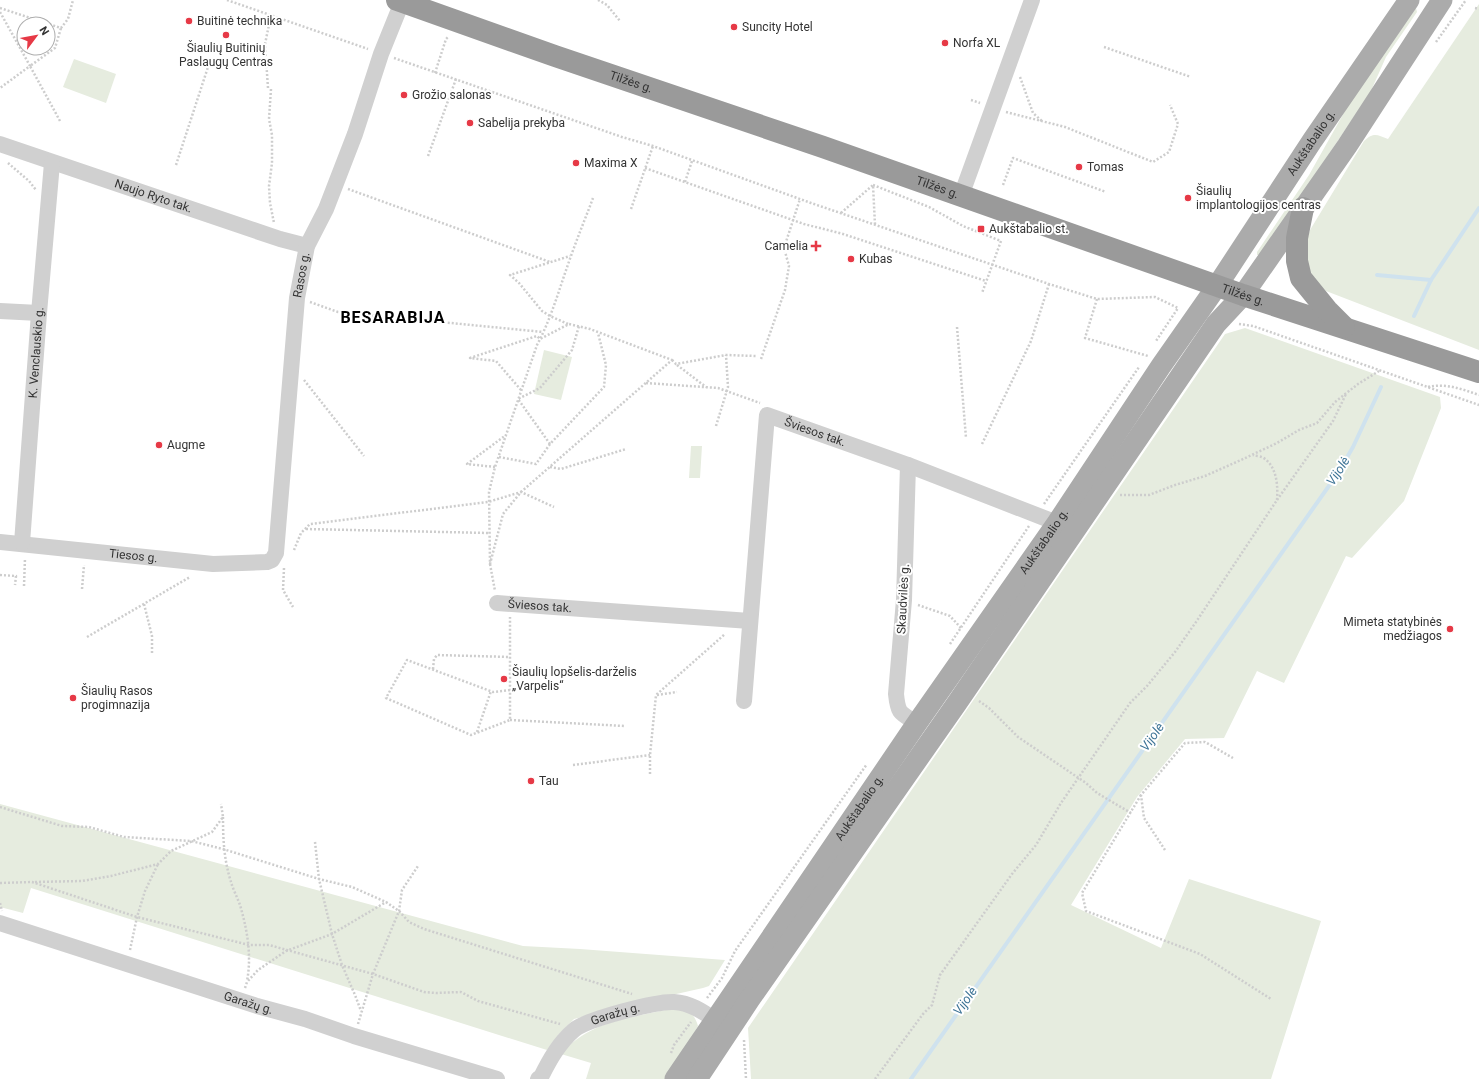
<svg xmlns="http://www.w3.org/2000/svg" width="1479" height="1079" viewBox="0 0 1479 1079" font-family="Roboto,sans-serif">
  <rect width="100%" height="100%" fill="#fff"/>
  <g fill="#e6ecdf">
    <path d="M1479,4v346l-153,-59 -18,-17 -2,-32 4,-12 54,-89c10,-9 13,-6 24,-2z"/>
    <path d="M1416,8l1,4 -31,45 -16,36 -108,160 -3,2h-2v-3l52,-77 41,-73z"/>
    <path d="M74,59l42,15 -10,29 -43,-16z"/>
    <path d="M1245,328l195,69 1,11 -37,93 -52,57 -6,-2 -62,127 -27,-12 -33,67 -39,1 -48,58 -66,108 90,43 28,-69 132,42 -50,158h-520l-3,-51 477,-694z"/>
    <path d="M544,350l28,7 -11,43 -27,-6z"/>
    <path d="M691,446h11l-2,32h-11z"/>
    <path d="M0,804l523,142 57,3 145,11 -16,26 -6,2 -49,11 -80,20 -15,15 -12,16 -516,-162 -8,25 -23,-6z"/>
    <path d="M670,1009c16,2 23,0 28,17l-31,53h-81l5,-16 -30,-9c28,-33 69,-36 109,-45z"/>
  </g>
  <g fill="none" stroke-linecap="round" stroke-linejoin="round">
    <g stroke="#cfe2ee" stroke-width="4">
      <path d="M1377,275l54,5"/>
      <path d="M1414,316l17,-36 48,-72"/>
      <path d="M911,1079l427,-606 15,-26 28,-60"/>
    </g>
    <g stroke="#cdcdcd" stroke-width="2.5" stroke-dasharray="2 2" stroke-linecap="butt">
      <path d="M227,0l141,49"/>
      <path d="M598,0l9,5 13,16"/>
      <path d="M0,8l61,20 7,-9 5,-19"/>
      <path d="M1475,8l4,1"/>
      <path d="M0,12l30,54 -30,22"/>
      <path d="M1436,42l30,-42"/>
      <path d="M1104,47l87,30"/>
      <path d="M394,58l228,79 31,9 158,57 238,81 48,15 58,-2 23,11 -22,33"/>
      <path d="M435,73l11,-34 3,-3"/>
      <path d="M1020,77l13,36 10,9"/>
      <path d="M268,88l-3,-44 6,-29"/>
      <path d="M271,89l-2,30 3,16v28l-3,23 1,17 4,20"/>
      <path d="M971,100l9,3"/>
      <path d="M1006,112l59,15 88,35 16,-10 9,-28 -8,-19"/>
      <path d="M60,121l-30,-55 25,-18 6,-20"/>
      <path d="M428,156l28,-77"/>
      <path d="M8,163l21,18 7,9"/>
      <path d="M176,165l32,-98"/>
      <path d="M645,168l159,56 39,10 143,47"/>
      <path d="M685,182l7,-21"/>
      <path d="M873,185l56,22 34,19 38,15 -19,52"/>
      <path d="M1003,185l10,-27 93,34"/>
      <path d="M348,189l202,73"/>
      <path d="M631,209l22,-63"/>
      <path d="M841,213l32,-28 2,40"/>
      <path d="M1097,299l-12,39 63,18"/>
      <path d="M310,302l28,10 205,20"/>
      <path d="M568,324l-18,-8 -8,-5 -23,-28 -9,-8 60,-19"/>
      <path d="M1239,324l14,2 226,79"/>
      <path d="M957,327l9,111"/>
      <path d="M761,359l24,-69 4,-24 -5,-18 16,-49"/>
      <path d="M672,360l4,4 50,-9 30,1"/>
      <path d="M677,365l29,22"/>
      <path d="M304,380l60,76"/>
      <path d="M646,383l72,5 42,15"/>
      <path d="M1428,387c18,-4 34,2 51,8"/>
      <path d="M521,390l-25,-29 -26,-3 67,-22 3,3 29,-15 21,5 82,31 -151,132 -18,22 -13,50 -1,-72 6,-25 42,-122c15,-28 23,-59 34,-89 7,-20 15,-39 22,-58"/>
      <path d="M716,426l12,-39 -2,-32"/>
      <path d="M550,444l-32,-45 22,-11 32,-38 7,-24"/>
      <path d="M982,444l49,-103 18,-57"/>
      <path d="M499,457l37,7 14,-20 54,-57 2,-22 -8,-32"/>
      <path d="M495,467l-28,-3 39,-29"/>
      <path d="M550,467l11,2 65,-20"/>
      <path d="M1120,495h29l26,-10 30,-9 36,-16 36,-17 22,-13 18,-7 18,-21 23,-18 21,-13"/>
      <path d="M1277,500l56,-79 13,-27"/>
      <path d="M1044,504l95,-137"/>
      <path d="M306,529l183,4"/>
      <path d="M294,550l7,-17 9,-9 178,-22 33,-10 33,15"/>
      <path d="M490,564l5,27"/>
      <path d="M284,568l-1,22 10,17"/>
      <path d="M0,575l16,1 -1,9"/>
      <path d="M24,586l1,-28"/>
      <path d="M82,589l2,-24"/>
      <path d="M144,604l8,32v17"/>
      <path d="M918,605l32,11 11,12"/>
      <path d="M87,637l103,-60"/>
      <path d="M950,644l79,-118"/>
      <path d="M433,669l1,-10 3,-4 73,2"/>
      <path d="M510,690l-17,2 -86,-32 -21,38 85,37 39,-15v-103"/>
      <path d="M657,695l20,-3"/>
      <path d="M979,701l10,7 29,29 68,46 11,10 34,20"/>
      <path d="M510,720l115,6"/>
      <path d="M477,732l14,-41"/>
      <path d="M573,765l77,-10"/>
      <path d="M650,774v-19l6,-60 69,-61"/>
      <path d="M1141,795l-59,98 4,18 114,43 71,45"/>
      <path d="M0,807l62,19 27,1 35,10 67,4 32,8 96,30 33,8 34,15 13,9 10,11 15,7 208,65"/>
      <path d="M223,817c0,23 1,43 8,65 2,7 6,15 9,23 7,24 12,50 7,76"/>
      <path d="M315,842l4,37 13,55 10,31 13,30 6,16"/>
      <path d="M1165,850l-21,-32 -3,-23 44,-52 20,-1 28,16"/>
      <path d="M35,882l47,-1 29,-5 47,-12 13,-13 41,-19 11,-15 -2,-13"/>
      <path d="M0,883l32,-1 105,35 112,28h20l104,29 51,18 12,1 25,-1 17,9 82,23"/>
      <path d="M0,903l2,8"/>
      <path d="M130,950l7,-33 8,-26 13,-27"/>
      <path d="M245,988l2,-6 11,-12 28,-19 46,-17 54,-32"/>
      <path d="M707,998l15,-20 13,-27 132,-187"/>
      <path d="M358,1024l15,-50 26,-63 3,-21 16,-24"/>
      <path d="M744,1040l2,39"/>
      <path d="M671,1053l3,-8 17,-23"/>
      <path d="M875,1079l48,-65 9,-9 8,-30 72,-101 24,-29 25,-42 69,-100 17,-17 28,-34 21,-30 81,-122c1,-14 0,-32 -12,-41 -3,-3 -9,-3 -12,-4"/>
    </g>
    <g stroke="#d0d0d0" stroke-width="16">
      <path id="s1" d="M0,144l280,95 27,7"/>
      <path d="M961,196l71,-196"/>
      <path d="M0,311l39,2"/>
      <path d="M908,465l-4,135 -8,94c2,20 4,19 21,29"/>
      <path id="s2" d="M0,542l213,22 54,-2 5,-2 4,-7 21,-255 10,-52 19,-37 29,-75 26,-80 21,-52"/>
      <path id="s3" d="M22,543l17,-230 13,-150"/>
      <path id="s4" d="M497,603l253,18"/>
      <path id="s5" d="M744,701l23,-286 141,50 149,58"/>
      <path id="s6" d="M0,923l257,83 48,13 49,17 143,43"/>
      <path id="s7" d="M538,1079l3,-2c9,-18 18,-34 33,-47 13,-11 83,-29 100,-28 16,1 28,9 41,18"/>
    </g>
    <g stroke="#ababab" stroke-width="21">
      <path id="s8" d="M675,1079l242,-356 140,-200 104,-157 56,-80 95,-145 97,-141"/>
      <path d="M697,1079l53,-80 207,-296 259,-379 27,-29 104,-149 95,-146"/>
    </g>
    <g stroke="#9a9a9a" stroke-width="22">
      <path id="s9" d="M397,0l158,56 268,91 420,148 236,77"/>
      <path d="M1303,208l-6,30v23l4,17 26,32 17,17"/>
    </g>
  </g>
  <g fill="#e63946" stroke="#fff" stroke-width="1.5">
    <circle cx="189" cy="21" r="4"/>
    <circle cx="734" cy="27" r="4"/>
    <circle cx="226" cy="35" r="4"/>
    <circle cx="945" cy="43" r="4"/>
    <circle cx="404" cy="95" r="4"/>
    <circle cx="470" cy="123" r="4"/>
    <circle cx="576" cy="163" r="4"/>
    <circle cx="1079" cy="167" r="4"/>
    <circle cx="1188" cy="198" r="4"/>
    <rect x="977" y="225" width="8" height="8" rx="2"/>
    <path d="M814 240h4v4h4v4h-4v4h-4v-4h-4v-4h4z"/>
    <circle cx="851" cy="259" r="4"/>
    <circle cx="159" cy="445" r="4"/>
    <circle cx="1450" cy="629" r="4"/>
    <circle cx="504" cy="679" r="4"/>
    <circle cx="73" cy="698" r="4"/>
    <circle cx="531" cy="781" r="4"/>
  </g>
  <g text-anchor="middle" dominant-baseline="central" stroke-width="4" stroke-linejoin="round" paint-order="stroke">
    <g font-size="12" fill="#333" stroke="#fff" text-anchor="start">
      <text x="197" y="21">Buitinė technika</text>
      <text x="742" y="27">Suncity Hotel</text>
      <text x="953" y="43">Norfa XL</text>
      <text x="226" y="48" text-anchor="middle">Šiaulių Buitinių<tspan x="226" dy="14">Paslaugų Centras</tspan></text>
      <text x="412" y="95">Grožio salonas</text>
      <text x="478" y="123">Sabelija prekyba</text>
      <text x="584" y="163">Maxima X</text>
      <text x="1087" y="167">Tomas</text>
      <text x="1196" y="191">Šiaulių<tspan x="1196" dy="14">implantologijos centras</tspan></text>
      <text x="989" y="229">Aukštabalio st.</text>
      <text x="808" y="246" text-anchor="end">Camelia</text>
      <text x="859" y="259">Kubas</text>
      <text x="167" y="445">Augme</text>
      <text x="1442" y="622" text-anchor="end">Mimeta statybinės<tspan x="1442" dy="14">medžiagos</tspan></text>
      <text x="512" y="672">Šiaulių lopšelis-darželis<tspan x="512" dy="14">„Varpelis“</tspan></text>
      <text x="81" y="691">Šiaulių Rasos<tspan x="81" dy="14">progimnazija</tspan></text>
      <text x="539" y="781">Tau</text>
    </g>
    <g font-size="12" fill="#333" stroke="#fff">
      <text stroke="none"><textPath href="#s9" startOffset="248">Tilžės g.</textPath></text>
      <text stroke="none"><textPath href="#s8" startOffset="1132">Aukštabalio g.</textPath></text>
      <text stroke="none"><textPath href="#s9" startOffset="572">Tilžės g.</textPath></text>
      <text stroke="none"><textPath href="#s1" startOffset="162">Naujo Ryto tak.</textPath></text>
      <text stroke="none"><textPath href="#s2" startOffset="561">Rasos g.</textPath></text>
      <text stroke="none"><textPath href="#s9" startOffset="896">Tilžės g.</textPath></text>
      <text stroke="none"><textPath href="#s3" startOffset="191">K. Venclauskio g.</textPath></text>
      <text stroke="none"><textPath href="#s5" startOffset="338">Šviesos tak.</textPath></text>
      <text stroke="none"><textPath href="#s8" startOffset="652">Aukštabalio g.</textPath></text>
      <text stroke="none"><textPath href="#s2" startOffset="134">Tiesos g.</textPath></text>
      <text transform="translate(903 599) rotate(-87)">Skaudvilės g.</text>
      <text stroke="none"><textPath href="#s4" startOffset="43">Šviesos tak.</textPath></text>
      <text stroke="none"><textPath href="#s8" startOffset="328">Aukštabalio g.</textPath></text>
      <text stroke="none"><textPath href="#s6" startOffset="261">Garažų g.</textPath></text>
      <text stroke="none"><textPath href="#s7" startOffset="106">Garažų g.</textPath></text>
    </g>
    <g font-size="13" font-style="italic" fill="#3f7597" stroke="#fff">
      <text transform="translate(1338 471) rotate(-57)">Vijolė</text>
      <text transform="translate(1152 737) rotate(-55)">Vijolė</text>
      <text transform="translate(965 1001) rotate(-55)">Vijolė</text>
    </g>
    <g font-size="16" font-weight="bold" letter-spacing="1" fill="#000" stroke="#fff">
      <text x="393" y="317">BESARABIJA</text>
    </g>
  </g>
  <g transform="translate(36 36) rotate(58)"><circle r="19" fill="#ffffff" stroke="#adadad"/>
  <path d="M0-3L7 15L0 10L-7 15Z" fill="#e63946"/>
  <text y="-6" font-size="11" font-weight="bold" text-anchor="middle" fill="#333333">N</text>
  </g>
</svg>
